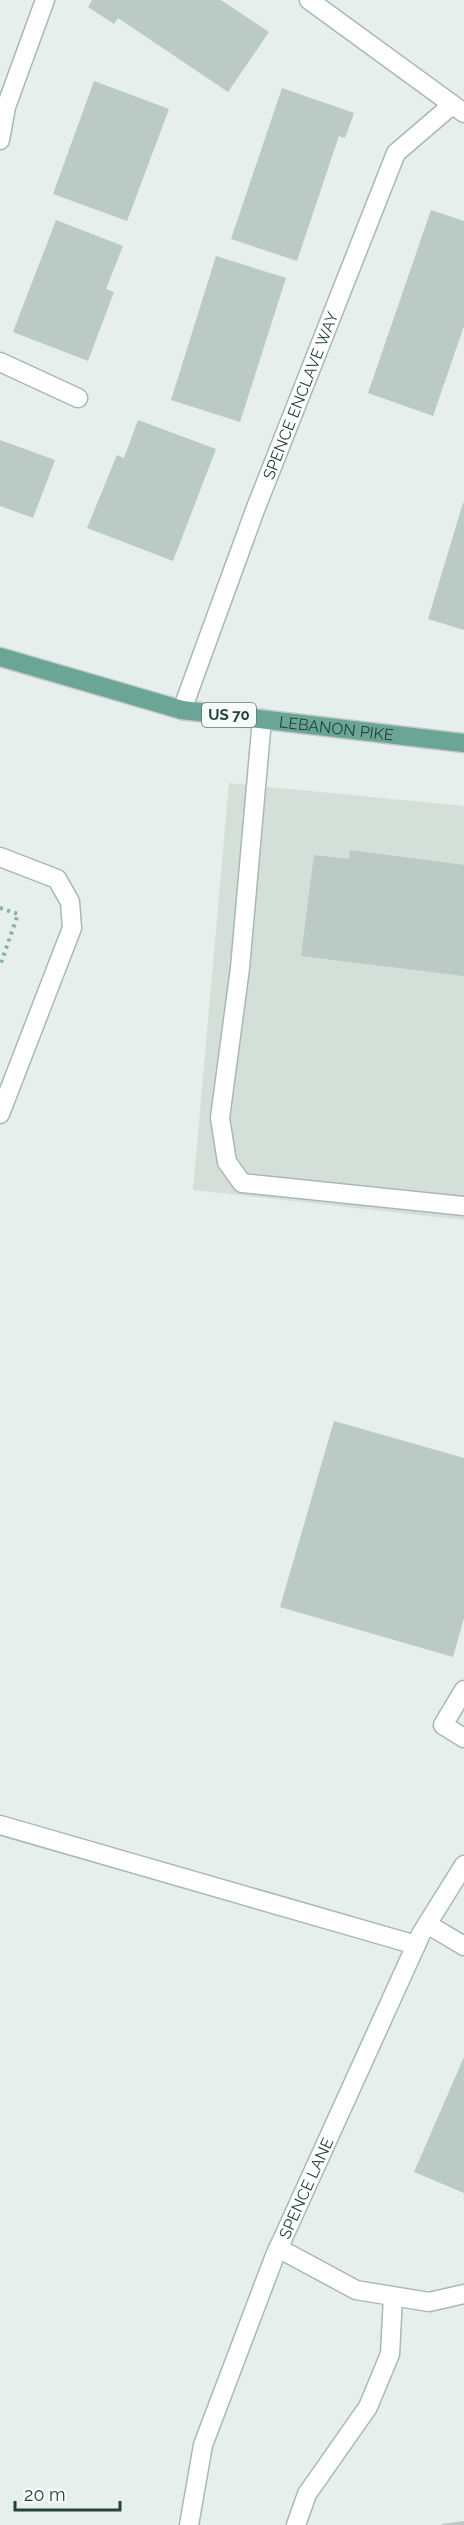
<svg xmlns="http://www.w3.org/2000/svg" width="464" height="2525" viewBox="0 0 464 2525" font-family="Raleway,sans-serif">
  <rect width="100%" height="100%" fill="#e6efeb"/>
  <path fill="#d4dfda" d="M229,783l235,23v414l-271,-30z"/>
  <g fill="#bbcac4">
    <path d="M92,0h129l48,32 -41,60 -110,-74 -4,6 -26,-17z"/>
    <path d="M94,81l75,28 -42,112 -74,-27z"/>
    <path d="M282,88l72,25 -9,25 -6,-2 -42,125 -66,-22z"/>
    <path d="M431,210l33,11v105l-31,90 -65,-23z"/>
    <path d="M56,220l67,26 -17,43 8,3 -26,69 -75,-29z"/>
    <path d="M216,256l70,22 -46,144 -69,-22z"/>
    <path d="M138,420l78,29 -43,112 -86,-33 30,-73 7,3z"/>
    <path d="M0,440l55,20 -22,58 -33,-12z"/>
    <path d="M463,503h1v127l-36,-11z"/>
    <path d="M350,850l114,15v111l-163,-20 13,-101 35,4z"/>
    <path d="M334,1421l130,37v160l-11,39 -173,-50z"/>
    <path d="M464,2057v136l-50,-21z"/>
    <path d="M464,2521v4h-22v-1z"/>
  </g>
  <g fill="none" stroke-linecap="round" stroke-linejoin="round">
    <g stroke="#a8b8b2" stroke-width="21">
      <g id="service">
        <path d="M262,719l-22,249 -20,150 7,44 15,21 222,23"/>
        <path d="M0,857l57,22 13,23 2,26 -72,186"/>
        <path d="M464,1690l-21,35 21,13"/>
        <path d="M0,1825l416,120"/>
        <path d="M427,1924l37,22"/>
        <path d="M278,2248l78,42 73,12 35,-8"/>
        <path d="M296,2525l11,-31 61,-87 22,-53 3,-57"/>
      </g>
    </g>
    <g stroke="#a8b8b2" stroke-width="21">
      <g id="minor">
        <path d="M309,0l155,113"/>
        <path d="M0,140l6,-33 39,-107"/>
        <path d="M0,362l78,36"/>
        <path id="s1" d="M182,710l73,-200 141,-357 56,-48"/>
      </g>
    </g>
    <g stroke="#a4bbb3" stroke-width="21">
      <g id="secondary">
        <path id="s2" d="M189,2525l14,-80 71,-187 147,-324 43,-69"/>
      </g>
    </g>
    <g stroke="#c2cac8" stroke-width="21">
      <g id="primary">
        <path id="s3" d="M0,657l182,53 282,33"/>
      </g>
    </g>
    <path stroke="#86b3a5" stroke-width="4" stroke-dasharray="3 4.5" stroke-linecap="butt" d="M0,908l18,6 -18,52"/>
    <use href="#service" stroke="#fff" stroke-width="18"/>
    <use href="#minor" stroke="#fff" stroke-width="18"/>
    <use href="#secondary" stroke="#fff" stroke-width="18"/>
    <use href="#primary" stroke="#6aa596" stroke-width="18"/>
  </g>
  <g text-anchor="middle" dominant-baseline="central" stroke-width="4.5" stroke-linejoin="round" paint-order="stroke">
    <rect fill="#f7fbf9" stroke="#637a73" stroke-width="1.5" x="202" y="703" width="54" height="24" rx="4.5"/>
    <g font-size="15" font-weight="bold" fill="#24423a">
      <text x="229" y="715">US 70</text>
    </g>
    <g font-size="16" fill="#24423a" stroke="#f7fbf9">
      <text stroke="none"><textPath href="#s1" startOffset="336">SPENCE ENCLAVE WAY</textPath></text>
      <text stroke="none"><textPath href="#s3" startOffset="345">LEBANON PIKE</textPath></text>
      <text stroke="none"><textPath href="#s2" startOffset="358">SPENCE LANE</textPath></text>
    </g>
  </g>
  <path d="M15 2501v9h105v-9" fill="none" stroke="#24423a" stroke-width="3"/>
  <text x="24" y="2501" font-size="18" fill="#24423a" stroke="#f7fbf9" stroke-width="4.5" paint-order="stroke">20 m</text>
</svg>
